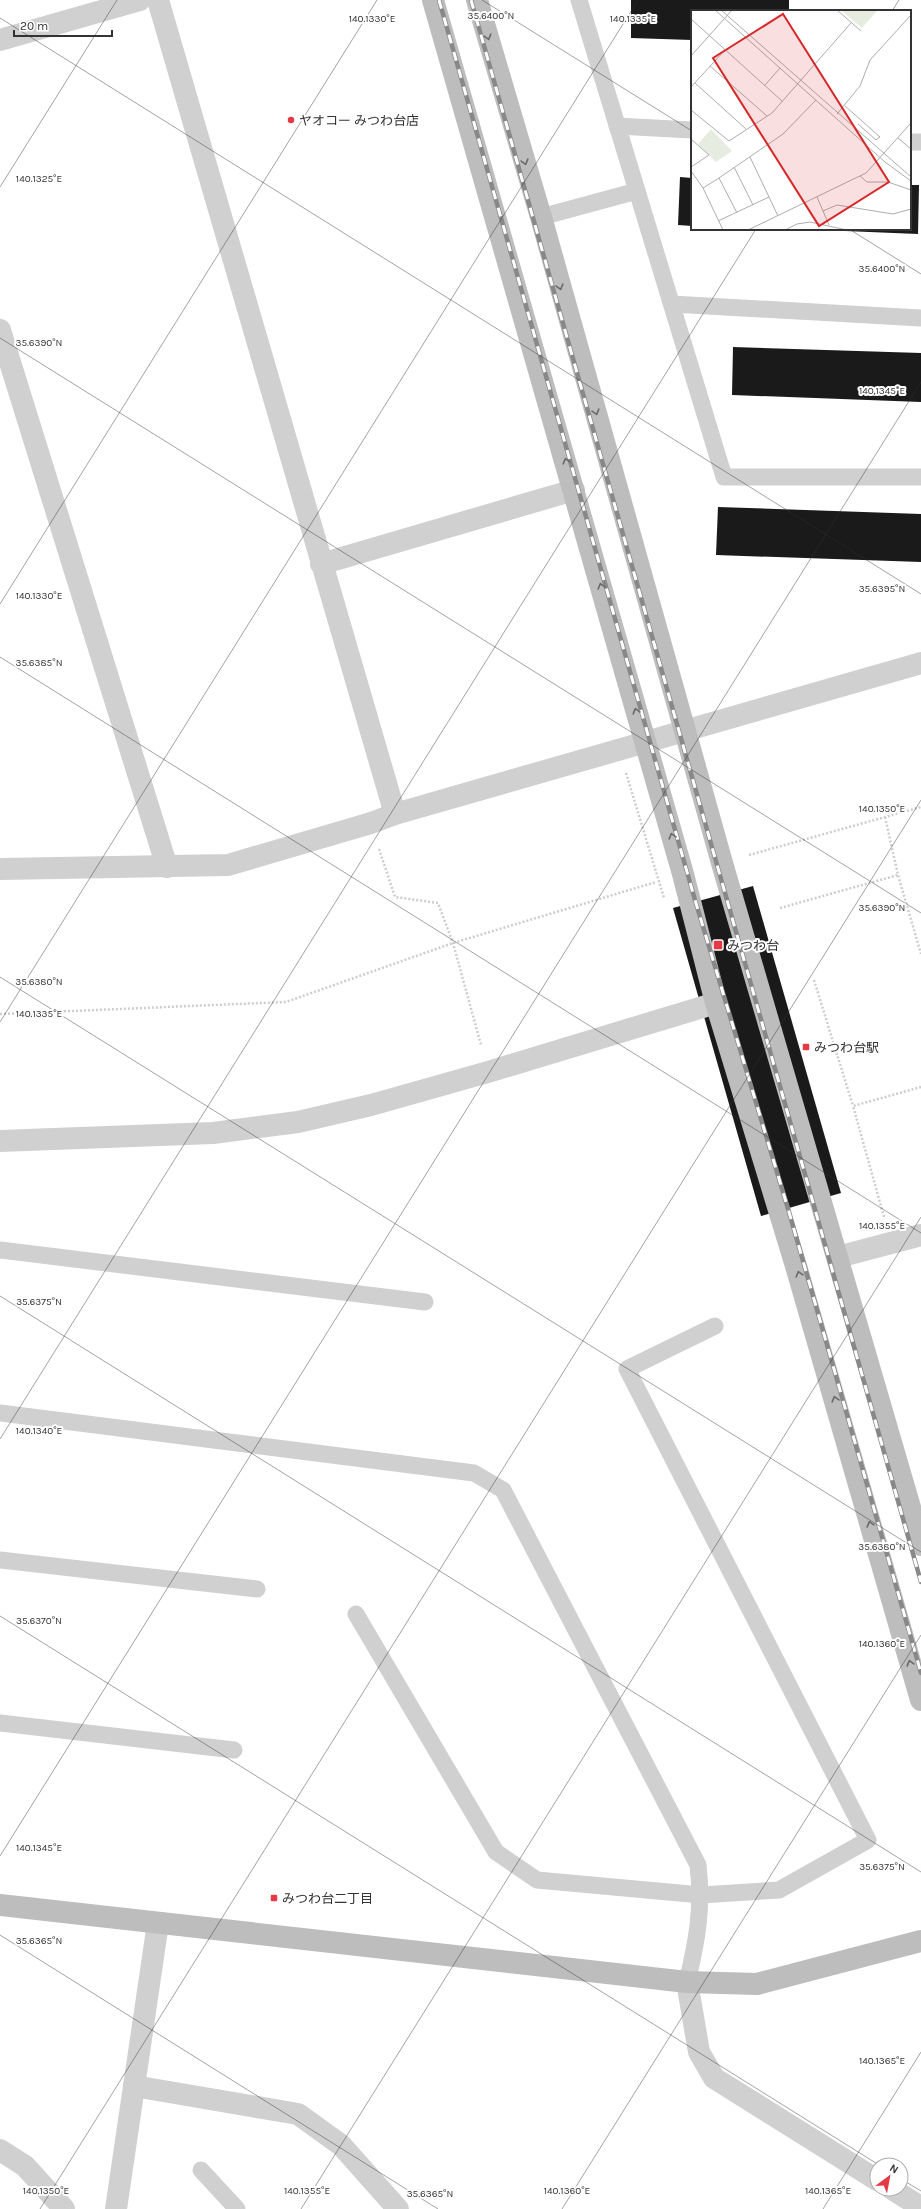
<svg xmlns="http://www.w3.org/2000/svg" width="921" height="2209" viewBox="0 0 921 2209" font-family="Karla,'Noto Sans JP',sans-serif">
  <rect width="100%" height="100%" fill="#fff"/>
  <g fill="#1a1a1a">
    <path d="M631,0h158v11h-97v29l-61,-2z"/>
    <path d="M680,177l12,1v48l-14,-1z"/>
    <path d="M910,185h9l-1,49 -97,-4 89,-1z"/>
    <path d="M733,347l188,6v49l-189,-7z"/>
    <path d="M718,507l203,7v48l-205,-7z"/>
    <path d="M753,886l88,307 -80,23 -88,-308z"/>
  </g>
  <g fill="none" stroke-linecap="round" stroke-linejoin="round">
    <g stroke="#cdcdcd" stroke-width="2.5" stroke-dasharray="2 2" stroke-linecap="butt">
      <path d="M885,817l13,58 23,79"/>
      <path d="M379,849l16,48 43,6 15,40 28,102"/>
      <path d="M749,855l172,-48"/>
      <path d="M780,908l118,-33"/>
      <path d="M814,980l39,126"/>
      <path d="M0,1014l286,-12 167,-59 203,-61"/>
      <path d="M884,1217l-31,-111 68,-19"/>
    </g>
    <g stroke="#d0d0d0" stroke-width="17">
      <path d="M579,0l145,477h197"/>
      <path d="M617,126l75,4"/>
      <path d="M910,142h11"/>
      <path d="M541,217l96,-26"/>
      <path d="M672,304l249,14"/>
      <path d="M0,1250l425,52"/>
      <path d="M0,1413l474,60 29,17 195,375c5,43 -1,76 -11,117"/>
      <path d="M0,1560l257,29"/>
      <path d="M356,1614l140,238 41,28 164,15 78,-5 89,-50 -241,-471 88,-43"/>
      <path d="M0,1723l234,27"/>
      <path d="M201,2170l36,39"/>
    </g>
    <g stroke="#d0d0d0" stroke-width="22">
      <path d="M158,0l237,814"/>
      <path d="M0,40l140,-40"/>
      <path d="M0,330l167,537"/>
      <path d="M321,564l253,-74"/>
      <path d="M0,869l228,-4 143,-42 24,-9 526,-151"/>
      <path d="M0,1141l213,-8 85,-11 73,-17 117,-33 228,-69"/>
      <path d="M838,1257l83,-22"/>
      <path d="M687,1982l12,70 15,26 163,102"/>
      <path d="M134,2086l164,28 43,31 57,64"/>
      <path d="M0,2150l25,16 39,43"/>
      <path d="M892,2189l24,15 4,5"/>
      <path d="M116,2209l42,-286"/>
    </g>
    <g stroke="#bdbdbd" stroke-width="22">
      <path d="M433,0l250,874 33,129 80,263 125,434"/>
      <path d="M477,0l64,217 181,646 199,682"/>
      <path d="M0,1905l687,77 70,2 164,-43"/>
    </g>
    <g stroke="#888" stroke-width="4.5">
      <g id="rail">
        <path d="M439,0l256,900 94,312 132,461"/>
        <path d="M471,0l450,1582"/>
      </g>
    </g>
    <use href="#rail" stroke="#fff" stroke-width="3" stroke-dasharray="9" stroke-linecap="butt"/>
    <path stroke="#cdcdcd" stroke-width="2.5" stroke-dasharray="2 2" stroke-linecap="butt" d="M626,773l38,125"/>
  </g>
  <defs><path id="oneway-chevron" d="M-2-3.5L2.5 0L-2 3.5" fill="none" stroke-width="1.6" stroke-linecap="round" stroke-linejoin="round"/></defs>
  <g stroke="#6a6a6a">
    <use href="#oneway-chevron" transform="translate(488 37) rotate(74)"/>
    <use href="#oneway-chevron" transform="translate(525 162) rotate(74)"/>
    <use href="#oneway-chevron" transform="translate(560 287) rotate(74)"/>
    <use href="#oneway-chevron" transform="translate(596 412) rotate(74)"/>
    <use href="#oneway-chevron" transform="translate(566 461) rotate(-106)"/>
    <use href="#oneway-chevron" transform="translate(601 586) rotate(-106)"/>
    <use href="#oneway-chevron" transform="translate(636 711) rotate(-106)"/>
    <use href="#oneway-chevron" transform="translate(672 836) rotate(-106)"/>
    <use href="#oneway-chevron" transform="translate(799 1274) rotate(-106)"/>
    <use href="#oneway-chevron" transform="translate(835 1399) rotate(-106)"/>
    <use href="#oneway-chevron" transform="translate(870 1524) rotate(-106)"/>
    <use href="#oneway-chevron" transform="translate(910 1663) rotate(-106)"/>
  </g>
  <path fill="none" stroke="#333" stroke-width="1" stroke-opacity="0.45" d="M482,0l210,131M892,11l7,-11M0,18l921,576M0,187l117,-187M849,229l72,45M0,338l921,575M0,604l377,-604M0,657l921,576M0,977l921,575M0,1022l638,-1022M0,1296l921,576M0,1439l756,-1210M0,1616l879,549M0,1856l921,-1474M0,1935l438,274M901,2179l20,12M40,2209l881,-1409M301,2209l620,-992M562,2209l359,-574M823,2209l98,-157"/>
  <g fill="#e63946" stroke="#fff" stroke-width="1.5">
    <circle cx="291" cy="120" r="4"/>
    <rect x="713" y="940" width="10" height="10" rx="2"/>
    <rect x="802" y="1043" width="8" height="8" rx="2"/>
    <rect x="270" y="1894" width="8" height="8" rx="2"/>
  </g>
  <g text-anchor="middle" dominant-baseline="central" stroke-width="4" stroke-linejoin="round" paint-order="stroke">
    <g font-size="13" fill="#333" stroke="#fff" text-anchor="start">
      <text x="299" y="120">ヤオコー みつわ台店</text>
      <text x="727" y="945">みつわ台</text>
      <text x="814" y="1047">みつわ台駅</text>
      <text x="282" y="1898">みつわ台二丁目</text>
    </g>
  </g>
  <g transform="translate(691 10)">
    <rect width="220" height="220" fill="#fff"/>
    <path d="M150,0h37l-16,18zM20,119l21,22 -16,11 -18,-18z" fill="#e6ecdf"/>
    <path fill="none" stroke="#adadad" stroke-width="1" d="M24,0l170,152 26,19M30,0l190,167M146,0l24,21M0,9l91,82M0,46l41,-46M19,56l57,50M4,73l51,46M74,75l15,-17M0,77l34,-37M154,96l35,31 -4,3 -18,-16M0,100l38,31 43,-28 79,-90M146,104l23,-28 10,-26 41,-45M207,128l13,11M0,129l18,16 -18,12M59,147l28,59M43,157l19,38M0,161l12,17 20,42M169,166l7,6h21l23,8M12,178l16,-10M126,187l12,28M132,201l14,-6 56,9 18,-5M46,203l-18,-35 64,-44 33,-34M27,211l51,-24M57,220l118,-57 45,-50M94,220l12,-6 13,-2 37,8"/>
    <path fill="#d62828" fill-opacity="0.15" stroke="#d62828" stroke-width="2" d="M92,4l106,168 -70,44 -106,-168z"/>
    <rect width="220" height="220" fill="none" stroke="#333" stroke-width="2"/>
  </g>
  <g font-size="10" text-anchor="middle" fill="#333" stroke="#fff" stroke-width="4" stroke-linejoin="round" paint-order="stroke">
    <text x="491" y="19">35.6400°N</text>
    <text x="372" y="22">140.1330°E</text>
    <text x="633" y="22">140.1335°E</text>
    <text x="39" y="182">140.1325°E</text>
    <text x="882" y="272">35.6400°N</text>
    <text x="39" y="346">35.6390°N</text>
    <text x="882" y="394">140.1345°E</text>
    <text x="882" y="592">35.6395°N</text>
    <text x="39" y="599">140.1330°E</text>
    <text x="39" y="666">35.6385°N</text>
    <text x="882" y="812">140.1350°E</text>
    <text x="882" y="911">35.6390°N</text>
    <text x="39" y="985">35.6380°N</text>
    <text x="39" y="1017">140.1335°E</text>
    <text x="882" y="1229">140.1355°E</text>
    <text x="39" y="1305">35.6375°N</text>
    <text x="39" y="1434">140.1340°E</text>
    <text x="882" y="1550">35.6380°N</text>
    <text x="39" y="1624">35.6370°N</text>
    <text x="882" y="1647">140.1360°E</text>
    <text x="39" y="1851">140.1345°E</text>
    <text x="882" y="1870">35.6375°N</text>
    <text x="39" y="1944">35.6365°N</text>
    <text x="882" y="2064">140.1365°E</text>
    <text x="46" y="2194">140.1350°E</text>
    <text x="307" y="2194">140.1355°E</text>
    <text x="567" y="2194">140.1360°E</text>
    <text x="828" y="2194">140.1365°E</text>
    <text x="430" y="2197">35.6365°N</text>
  </g>
  <g transform="translate(889 2177) rotate(32)"><circle r="19" fill="#ffffff" stroke="#adadad"/>
  <path d="M0-3L7 15L0 10L-7 15Z" fill="#e63946"/>
  <text y="-6" font-size="11" font-weight="bold" text-anchor="middle" fill="#333333">N</text>
  </g>
  <path d="M14 30v6h98v-6" fill="none" stroke="#333333" stroke-width="2"/>
  <text x="20" y="30" font-size="12" fill="#333333" stroke="#ffffff" stroke-width="3" paint-order="stroke">20 m</text>
</svg>
